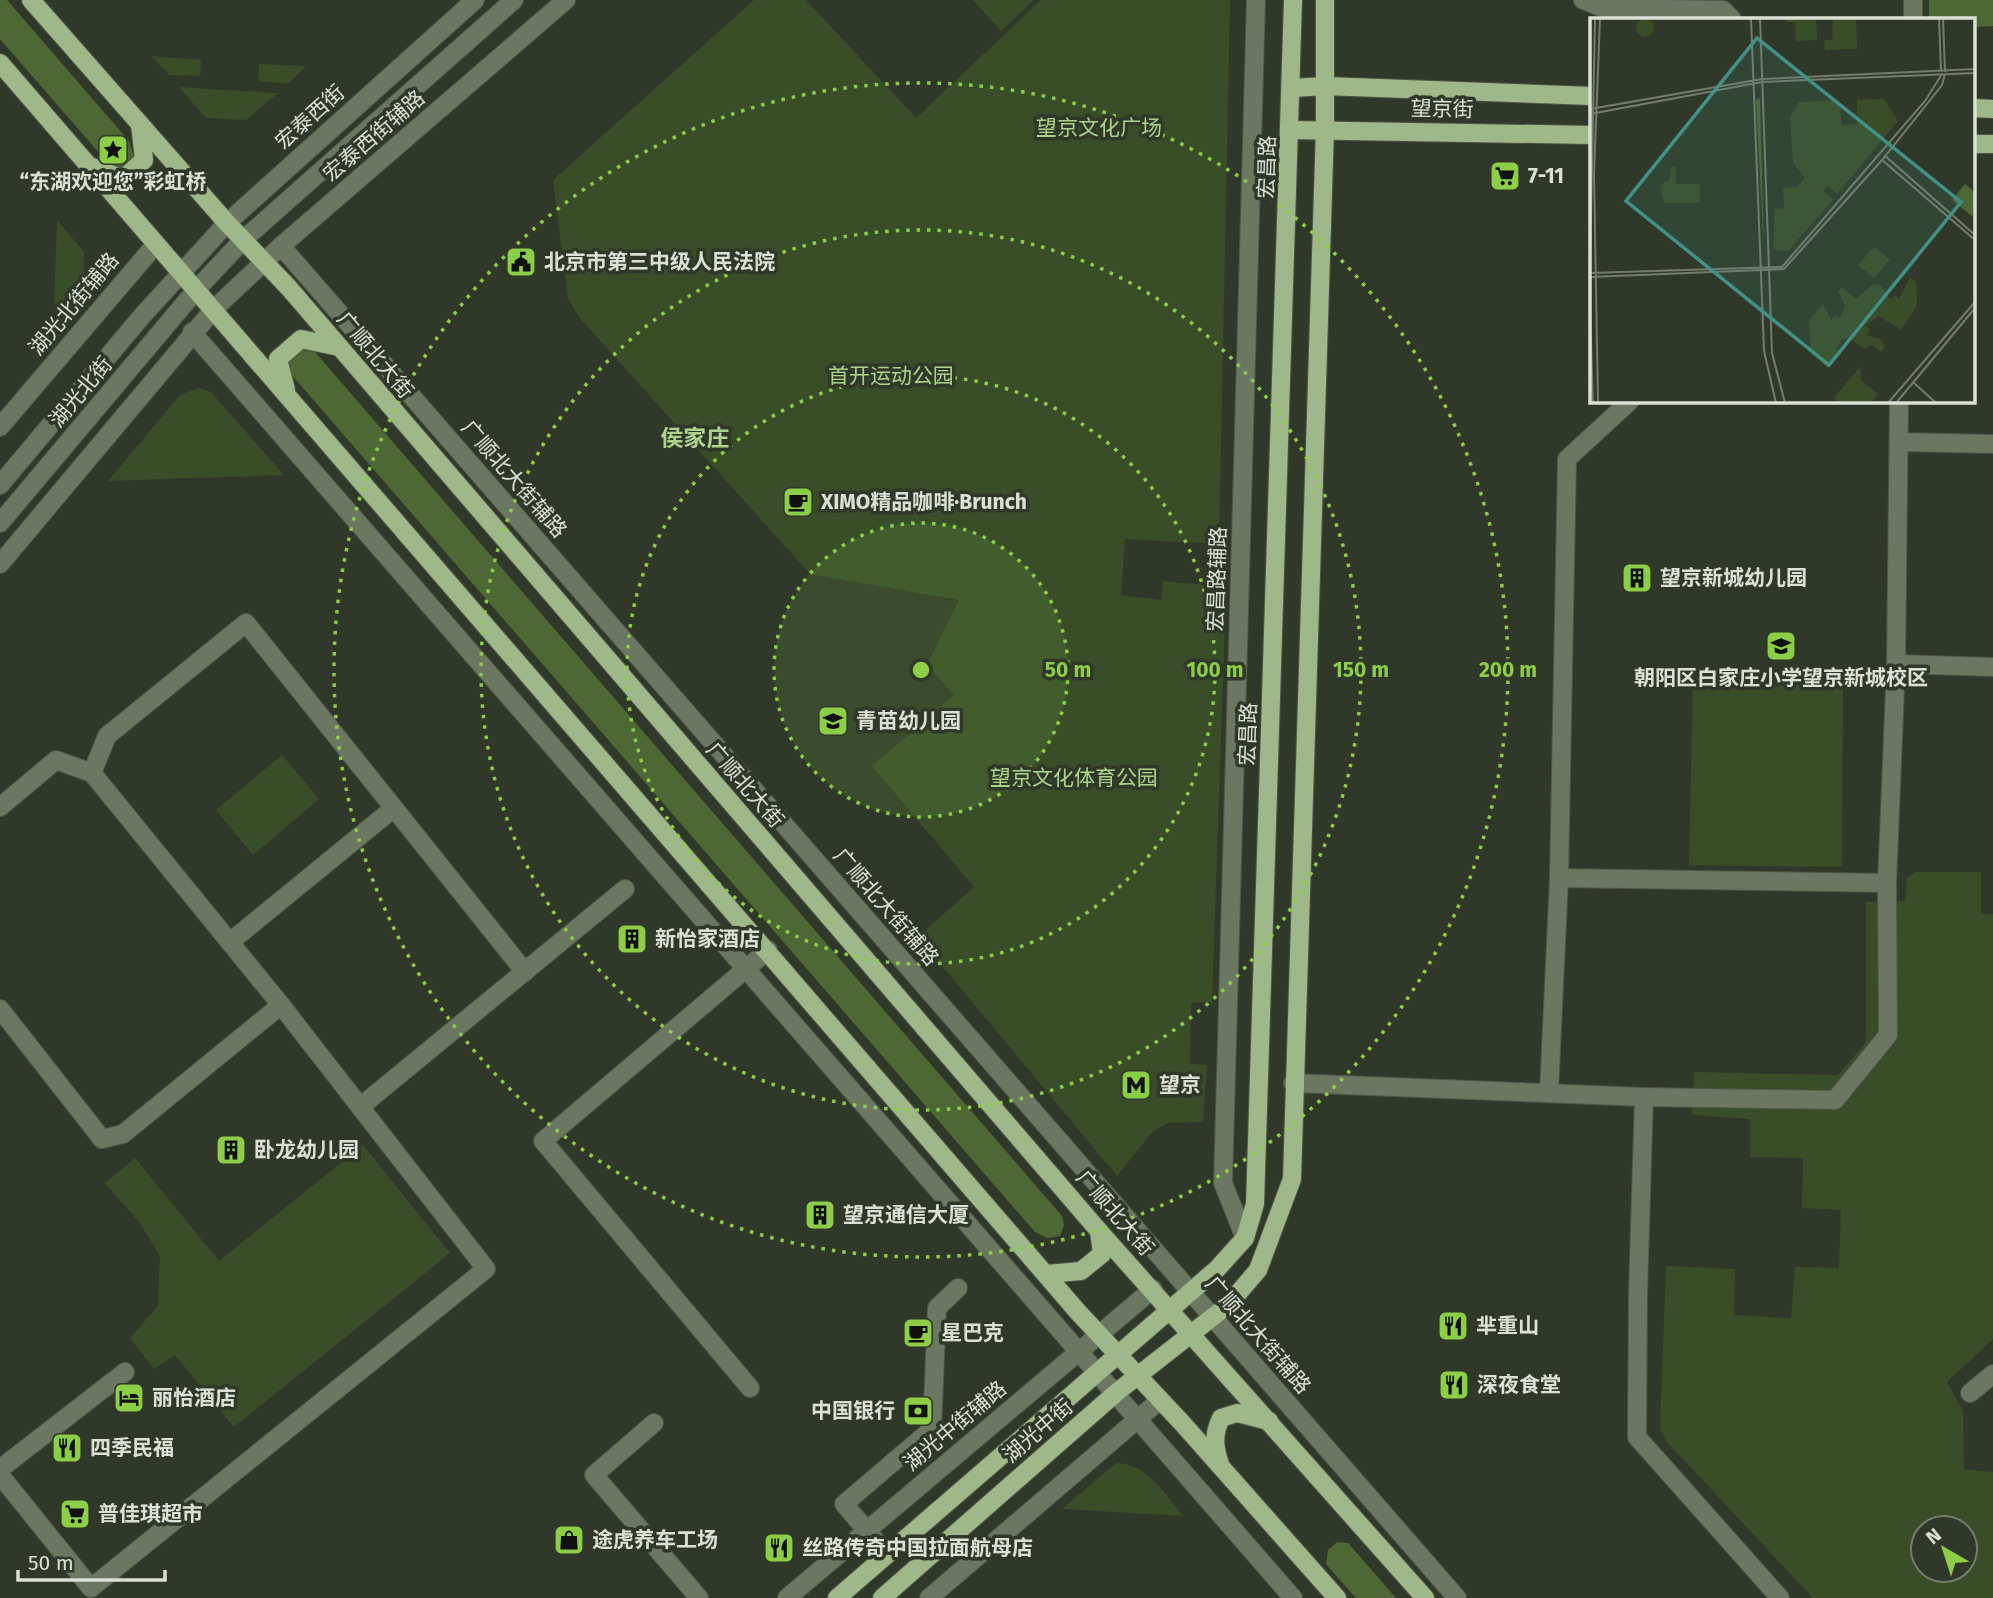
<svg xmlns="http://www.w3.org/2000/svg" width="1993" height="1598" viewBox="0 0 1993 1598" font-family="'Fira Sans','Noto Sans SC',sans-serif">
  <rect width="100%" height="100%" fill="#303929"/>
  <g fill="#3a4d29" fill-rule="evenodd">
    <path d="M754,0h52l110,118 125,-118h189l-11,544 -94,-5 -4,56 40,5 2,-19 63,6 -14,415 -21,1 -1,61 17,1 -4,57 -35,1 -16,9 -35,44 -199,-239 56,-50 -102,-121 82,-71 -27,-30 32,-65 -149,-26 -231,-257 -11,-19 -15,-118z"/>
    <path d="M973,0h61l-33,31z"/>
    <path d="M152,56l49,4 -1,16 -31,-1z"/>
    <path d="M259,64l47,2 -18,18 -30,-3z"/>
    <path d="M179,87l99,6 -32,27 -40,-2z"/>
    <path d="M57,220l27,32v29l-30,31z"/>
    <path d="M198,388l13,4 73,83 -176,6 72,-86z"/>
    <path d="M1843,677l-1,190 -153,-2 4,-185z"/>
    <path d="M282,755l37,44 -66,56 -37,-45z"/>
    <path d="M1915,872h66v42h12v425l-46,43 16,29 1,58 29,3v126h-180l-147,-157 -6,-12 6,-163 69,3 -1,46 57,3 4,-51 44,1 2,-58 -39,-2 1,-50 -53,-1v-38l-58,-4 2,-43 144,3 28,-33v-140l39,-1 2,-23zM1923,1528h42v42h-42z"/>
    <path d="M363,1145l87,108 -216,174 -59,-72 -21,14 -24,-31 28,-32 2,-50 -21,-34 -34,-39 30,-25 84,103z"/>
    <path d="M1116,1463c32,1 48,30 67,53l-121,-7z"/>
  </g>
  <g fill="#4d6834">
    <path d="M0,0h7l122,141 5,16 -14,11 -13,-6 -107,-123z"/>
    <path d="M1929,0h64v26l-19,1v-8h-45z"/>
    <path d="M303,350l12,2 747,864 2,9 -4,11 -13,2 -12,-6 -745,-859 -2,-11 4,-10z"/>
    <path d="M1337,1542l11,1 48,55h-40l-30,-34 2,-14z"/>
  </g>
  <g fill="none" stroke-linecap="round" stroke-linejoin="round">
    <g stroke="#4f5748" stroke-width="20">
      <g id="minor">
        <path d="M1583,0l20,8 120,2 9,9"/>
        <path d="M1913,0v19"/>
        <path d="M281,246l1176,1352"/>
        <path d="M192,332l1101,1266"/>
        <path d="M0,427l156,-183"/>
        <path d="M1899,442l94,2"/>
        <path d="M0,485l142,-169 85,-93 248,-223"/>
        <path d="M0,523l196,-233 47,-50 271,-240"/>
        <path d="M0,564l214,-255 67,-63 285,-246"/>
        <path d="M1896,664l97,3"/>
        <path d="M92,773l15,-37 139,-113 279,349"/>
        <path d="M0,807l56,-47 36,13 189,232 -158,129 -21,5 -102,-130"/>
        <path d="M1559,878l328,5 9,-219 3,-263"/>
        <path d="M230,942l164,-134"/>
        <path d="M1293,1083l351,14 -6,196 -1,144 143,161"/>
        <path d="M1549,1092l10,-214 8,-419 63,-58"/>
        <path d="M1644,1097l191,3 53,-65 -1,-152"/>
        <path d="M360,1107l265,-218"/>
        <path d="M1245,1238l-22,-55 33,-1183"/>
        <path d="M750,1388l-207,-247 225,-191"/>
        <path d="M1970,1393l23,-19"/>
        <path d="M654,1423l-60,52 105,123"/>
        <path d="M0,1469l125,-97"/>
        <path d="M0,1475l91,113 395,-319 -205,-264"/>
        <path d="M887,1554l-43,-50 88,-75 5,-121 21,-20"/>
        <path d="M787,1598l366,-309"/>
        <path d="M929,1598l231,-198"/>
      </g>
    </g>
    <g stroke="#4f5748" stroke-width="20">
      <g id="major">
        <path d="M31,0l196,223 62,65 810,943 326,367"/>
        <path d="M0,63l1078,1249 105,112 154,174"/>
        <path d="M1292,88l33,-2 267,10"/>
        <path d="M1974,108l19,1"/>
        <path d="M1291,130l301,5"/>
        <path d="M1974,144h19"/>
        <path d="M92,167l31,12 21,-19 -4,-36"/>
        <path d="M286,390l-8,-31 23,-20 38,8"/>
        <path d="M1047,1274l34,-3 21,-17 -3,-23"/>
        <path d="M1220,1464c-6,-18 -7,-29 1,-46l16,-5 32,8"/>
        <path d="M837,1598l380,-329 28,-31 10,-34 38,-1204"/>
        <path d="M882,1598l235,-206 111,-87 30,-35 34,-91 33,-1051v-128"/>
      </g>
    </g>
    <use href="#minor" stroke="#6b7761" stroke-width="18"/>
    <use href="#major" stroke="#9eb889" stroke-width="18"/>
  </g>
  <circle cx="921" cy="670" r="147" fill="#8cce46" fill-opacity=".12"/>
  <g fill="none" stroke="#8cce46" stroke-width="3.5" stroke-dasharray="3.5 7">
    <circle cx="921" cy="670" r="147"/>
    <circle cx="921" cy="670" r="294"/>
    <circle cx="921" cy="670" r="440"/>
    <circle cx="921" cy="670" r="587"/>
  </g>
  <defs>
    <g id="sight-square" transform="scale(1.575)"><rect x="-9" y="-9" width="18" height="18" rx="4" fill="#8cce46" stroke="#303929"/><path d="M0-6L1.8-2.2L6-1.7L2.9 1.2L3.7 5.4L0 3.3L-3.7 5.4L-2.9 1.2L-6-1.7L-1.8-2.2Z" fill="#111"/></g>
    <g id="supermarket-square" transform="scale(1.575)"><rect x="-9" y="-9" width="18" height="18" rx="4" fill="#8cce46" stroke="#303929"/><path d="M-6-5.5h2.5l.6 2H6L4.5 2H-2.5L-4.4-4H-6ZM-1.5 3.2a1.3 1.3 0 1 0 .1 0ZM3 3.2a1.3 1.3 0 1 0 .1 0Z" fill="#111"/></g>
    <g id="civic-square" transform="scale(1.575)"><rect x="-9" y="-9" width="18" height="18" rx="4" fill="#8cce46" stroke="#303929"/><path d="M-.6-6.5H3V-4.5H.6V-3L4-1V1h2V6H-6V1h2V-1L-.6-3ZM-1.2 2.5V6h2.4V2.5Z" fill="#111"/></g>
    <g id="cafe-square" transform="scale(1.575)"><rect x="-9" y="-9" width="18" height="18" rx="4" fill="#8cce46" stroke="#303929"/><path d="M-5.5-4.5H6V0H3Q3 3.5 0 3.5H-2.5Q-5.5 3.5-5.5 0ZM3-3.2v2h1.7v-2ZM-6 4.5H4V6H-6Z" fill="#111"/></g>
    <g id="building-square" transform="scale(1.575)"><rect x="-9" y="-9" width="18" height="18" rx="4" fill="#8cce46" stroke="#303929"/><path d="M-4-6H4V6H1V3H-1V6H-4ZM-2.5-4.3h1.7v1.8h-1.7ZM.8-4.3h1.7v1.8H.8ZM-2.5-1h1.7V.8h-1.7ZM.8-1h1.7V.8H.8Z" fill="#111"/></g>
    <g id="school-square" transform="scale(1.575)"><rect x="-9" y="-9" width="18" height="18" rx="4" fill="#8cce46" stroke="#303929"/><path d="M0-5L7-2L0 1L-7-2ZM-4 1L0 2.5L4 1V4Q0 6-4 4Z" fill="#111"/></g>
    <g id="metro-square" transform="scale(1.575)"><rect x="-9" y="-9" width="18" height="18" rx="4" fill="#8cce46" stroke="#303929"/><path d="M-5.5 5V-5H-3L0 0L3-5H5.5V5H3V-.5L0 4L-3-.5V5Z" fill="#111"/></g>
    <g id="restaurant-square" transform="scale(1.575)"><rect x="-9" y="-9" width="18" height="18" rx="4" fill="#8cce46" stroke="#303929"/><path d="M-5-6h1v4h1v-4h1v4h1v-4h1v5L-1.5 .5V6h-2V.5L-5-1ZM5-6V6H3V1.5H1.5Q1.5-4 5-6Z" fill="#111"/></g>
    <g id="hotel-square" transform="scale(1.575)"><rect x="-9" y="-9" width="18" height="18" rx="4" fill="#8cce46" stroke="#303929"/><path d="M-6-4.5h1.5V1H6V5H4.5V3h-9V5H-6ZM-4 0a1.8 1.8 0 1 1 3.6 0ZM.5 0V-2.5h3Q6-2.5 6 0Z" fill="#111"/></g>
    <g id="bank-square" transform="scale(1.575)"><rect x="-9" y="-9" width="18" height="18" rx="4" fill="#8cce46" stroke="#303929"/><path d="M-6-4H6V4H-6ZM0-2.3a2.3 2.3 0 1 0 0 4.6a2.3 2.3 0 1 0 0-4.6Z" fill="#111"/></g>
    <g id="shop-square" transform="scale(1.575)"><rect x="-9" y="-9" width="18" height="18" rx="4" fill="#8cce46" stroke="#303929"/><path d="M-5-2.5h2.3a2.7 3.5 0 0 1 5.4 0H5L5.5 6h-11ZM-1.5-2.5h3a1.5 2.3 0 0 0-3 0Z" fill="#111"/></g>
  </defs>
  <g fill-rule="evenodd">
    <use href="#sight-square" x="113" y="150"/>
    <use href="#supermarket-square" x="1505" y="176"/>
    <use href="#civic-square" x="521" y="262"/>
    <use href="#cafe-square" x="798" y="502"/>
    <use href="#building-square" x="1637" y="578"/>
    <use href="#school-square" x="1781" y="646"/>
    <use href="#school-square" x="833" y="721"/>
    <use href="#building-square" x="632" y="939"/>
    <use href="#metro-square" x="1136" y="1085"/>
    <use href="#building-square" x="231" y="1150"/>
    <use href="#building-square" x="820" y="1215"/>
    <use href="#restaurant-square" x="1453" y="1326"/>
    <use href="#cafe-square" x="918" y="1333"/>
    <use href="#restaurant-square" x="1454" y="1385"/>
    <use href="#hotel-square" x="129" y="1398"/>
    <use href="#bank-square" x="918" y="1411"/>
    <use href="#restaurant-square" x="67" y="1448"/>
    <use href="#supermarket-square" x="75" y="1514"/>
    <use href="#shop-square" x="569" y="1540"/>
    <use href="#restaurant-square" x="779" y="1548"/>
  </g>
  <g text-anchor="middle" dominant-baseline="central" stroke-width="7" stroke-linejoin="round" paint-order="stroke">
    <g font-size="21" fill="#dbe1d6" stroke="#303929">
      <text transform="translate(1442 109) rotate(1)">望京街</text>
      <text transform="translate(310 117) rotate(-42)">宏泰西街</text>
      <text transform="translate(374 136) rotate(-41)">宏泰西街辅路</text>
      <text transform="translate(1267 167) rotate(-88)">宏昌路</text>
      <text transform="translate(74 304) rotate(-50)">湖光北街辅路</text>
      <text transform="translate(375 355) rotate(50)">广顺北大街</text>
      <text transform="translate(81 392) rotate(-50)">湖光北街</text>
      <text transform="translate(514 479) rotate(49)">广顺北大街辅路</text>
      <text transform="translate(1217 579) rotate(-88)">宏昌路辅路</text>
      <text transform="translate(1248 734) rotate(-88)">宏昌路</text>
      <text transform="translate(745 785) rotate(49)">广顺北大街</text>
      <text transform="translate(886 907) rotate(49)">广顺北大街辅路</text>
      <text transform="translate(1115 1213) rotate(49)">广顺北大街</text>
      <text transform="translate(1258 1335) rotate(49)">广顺北大街辅路</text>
      <text transform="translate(955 1426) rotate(-40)">湖光中街辅路</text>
      <text transform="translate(1038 1431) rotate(-41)">湖光中街</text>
    </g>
    <g font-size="21" fill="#aad587" stroke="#303929">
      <text x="1099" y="128">望京文化广场</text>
      <text x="891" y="376">首开运动公园</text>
      <text x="1074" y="778">望京文化体育公园</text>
    </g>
    <g font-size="21" font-weight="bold" fill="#dbe1d6" stroke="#303929" text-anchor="start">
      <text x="1528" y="176">7-11</text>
      <text x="113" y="182" text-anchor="middle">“东湖欢迎您”彩虹桥</text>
      <text x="544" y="262">北京市第三中级人民法院</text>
      <text x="821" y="502">XIMO精品咖啡·Brunch</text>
      <text x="1660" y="578">望京新城幼儿园</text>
      <text x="1781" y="678" text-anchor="middle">朝阳区白家庄小学望京新城校区</text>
      <text x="856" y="721">青苗幼儿园</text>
      <text x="655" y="939">新怡家酒店</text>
      <text x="1159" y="1085">望京</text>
      <text x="254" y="1150">卧龙幼儿园</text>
      <text x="843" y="1215">望京通信大厦</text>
      <text x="1476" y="1326">芈重山</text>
      <text x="941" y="1333">星巴克</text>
      <text x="1477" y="1385">深夜食堂</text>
      <text x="152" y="1398">丽怡酒店</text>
      <text x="895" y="1411" text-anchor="end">中国银行</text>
      <text x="90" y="1448">四季民福</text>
      <text x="98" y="1514">普佳琪超市</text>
      <text x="592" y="1540">途虎养车工场</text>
      <text x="802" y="1548">丝路传奇中国拉面航母店</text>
    </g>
    <g font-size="23" font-weight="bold" fill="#add38e" stroke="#303929">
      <text x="695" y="438">侯家庄</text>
    </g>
  </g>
  <g transform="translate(1590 18)">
    <rect width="385" height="385" fill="#303929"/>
    <path d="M226,0l1,22 -21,1 -1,-19h-9l-1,-4zM266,0l1,31 -32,1 -1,-10h8l1,-21zM46 10a9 9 0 1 1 18 0a9 9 0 1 1-18 0ZM294,81l14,22 -61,73 -9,-8 -5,5 11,8 -46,52 -14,-1v-41l10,-1 -1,-20 14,-1 8,-9 -12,-15 -3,-45 9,-16 40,-2 3,25 15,-1v-24zM81,149h5v17h24v19h-36l-4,-18 10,-6zM284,229l16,12 -16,19 -16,-13zM320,259l6,5 1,24 -16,24 -22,-14 -13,9 4,5 -3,5 13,4 5,8 -4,5 -9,-7 -8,4 -13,-10h-9l-6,11 4,3 -12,15 -17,-14 -2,-34 14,-16 8,16 5,-5 4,3 5,-13 -7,-14 4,-4 14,12 17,-15 8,1 9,14 5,-4 4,4zM270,349l1,13 17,14 -7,9h-31l-6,-5z" fill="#3a4d29"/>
    <path d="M168,80l2,2 4,151 -8,-151zM375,166l10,8 -2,25 -21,-17z" fill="#4d6834"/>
    <path fill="none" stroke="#747c6e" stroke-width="2" d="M161,0l13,333 12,52M170,0l12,335 13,50M349,0l2,54M353,0l2,54M0,91l172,-30 213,-10M0,96l172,-32 213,-9M294,137l91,80M292,142l93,80M0,247l5,-247M0,255l192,-6 143,-166 17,-27M0,259l194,-8 98,-109 60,-75 3,-11M0,292l3,93M324,365l22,20M8,385l-4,-229 6,-156M298,385l87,-101M306,385l79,-95"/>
    <path fill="#429188" fill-opacity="0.15" stroke="#429188" stroke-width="3.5" d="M167,20l204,164 -132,163 -203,-164z"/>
    <rect width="385" height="385" fill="none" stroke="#dbe1d6" stroke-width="3.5"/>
  </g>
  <circle cx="921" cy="670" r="10" fill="#8cce46" stroke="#303929" stroke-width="3.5"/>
  <g font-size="21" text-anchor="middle" font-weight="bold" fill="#8cce46" stroke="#303929" stroke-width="7" stroke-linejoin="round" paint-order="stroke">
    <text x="1068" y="677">50 m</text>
    <text x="1215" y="677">100 m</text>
    <text x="1361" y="677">150 m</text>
    <text x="1508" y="677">200 m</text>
  </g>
  <g transform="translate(1944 1549) rotate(321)"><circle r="33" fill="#303929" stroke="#747c6e" stroke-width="2"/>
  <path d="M0-5L12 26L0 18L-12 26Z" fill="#8cce46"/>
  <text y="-10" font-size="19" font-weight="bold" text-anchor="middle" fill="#dbe1d6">N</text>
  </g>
  <path d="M18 1570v10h147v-10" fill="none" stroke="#dbe1d6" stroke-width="3.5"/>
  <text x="28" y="1570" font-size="21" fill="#dbe1d6" stroke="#303929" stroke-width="5" paint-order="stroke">50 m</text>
</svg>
